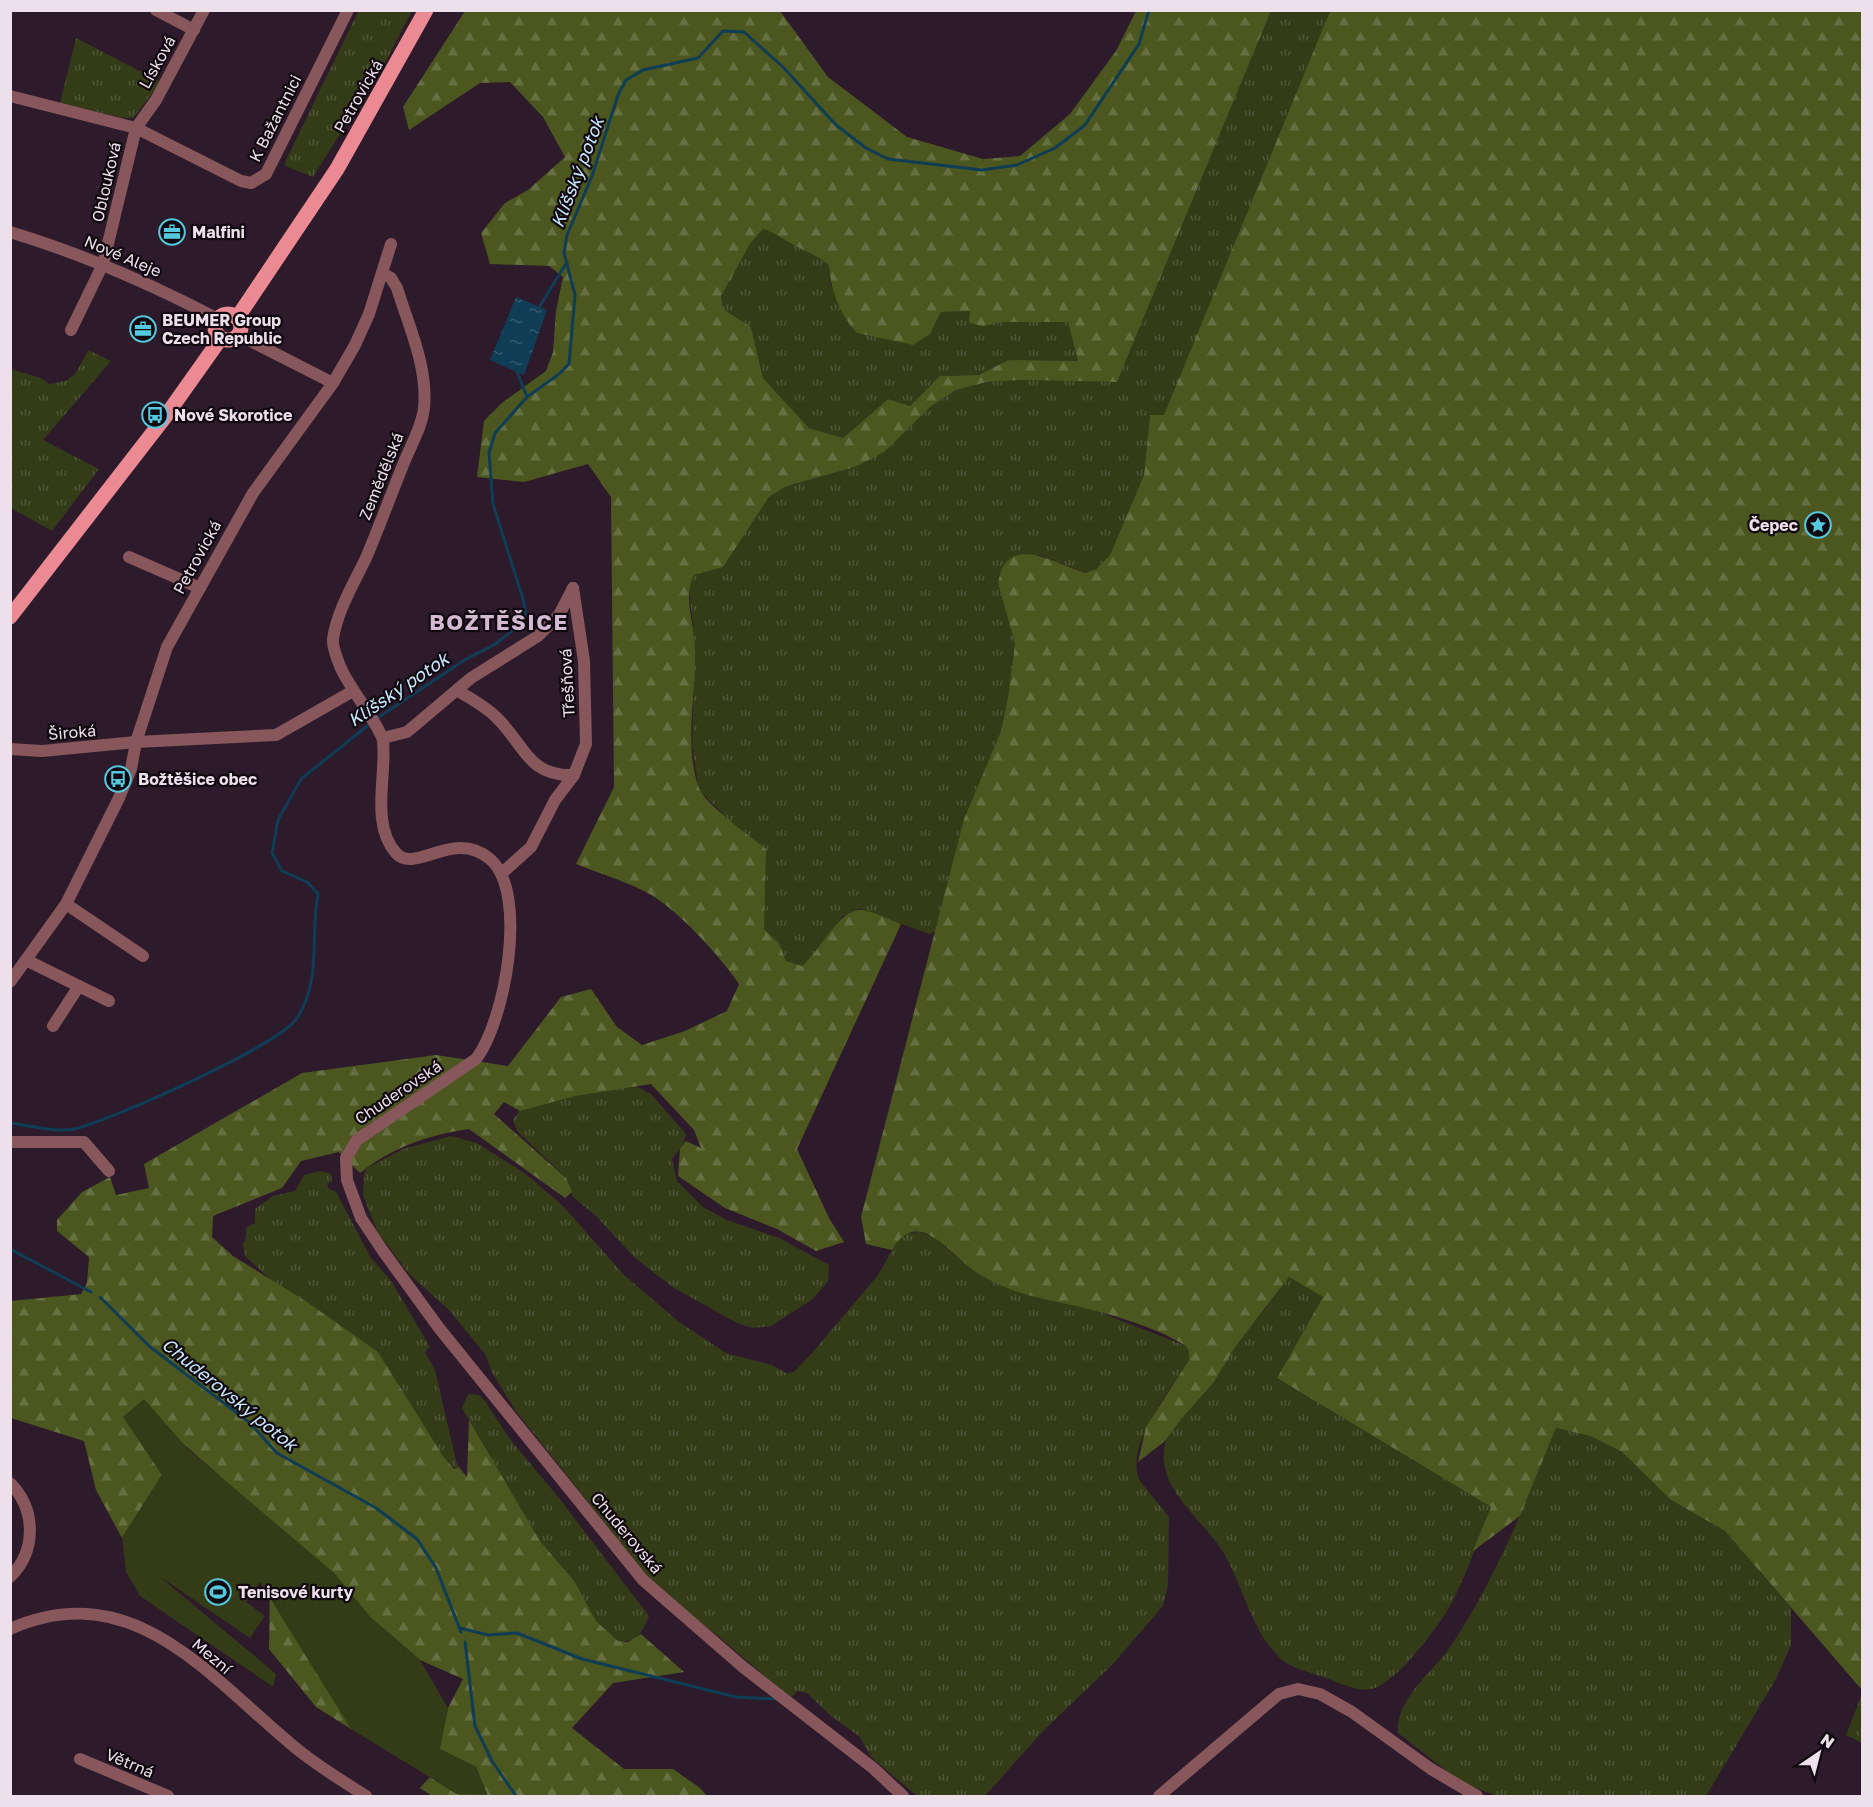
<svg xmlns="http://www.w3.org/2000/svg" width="1873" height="1807" viewBox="0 0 1873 1807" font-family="'Golos Text',sans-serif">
  <defs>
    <pattern id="grass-tufts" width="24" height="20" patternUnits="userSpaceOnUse" patternTransform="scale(1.5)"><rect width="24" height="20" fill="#333b17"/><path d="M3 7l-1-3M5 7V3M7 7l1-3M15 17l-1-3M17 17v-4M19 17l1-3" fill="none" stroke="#515739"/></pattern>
    <pattern id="forest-firs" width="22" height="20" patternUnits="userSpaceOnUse" patternTransform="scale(1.5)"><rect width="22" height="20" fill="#4b571e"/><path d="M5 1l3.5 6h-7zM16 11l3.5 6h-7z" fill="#656f3f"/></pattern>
    <pattern id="water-ripples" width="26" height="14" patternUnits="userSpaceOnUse" patternTransform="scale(1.5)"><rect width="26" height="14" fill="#103d56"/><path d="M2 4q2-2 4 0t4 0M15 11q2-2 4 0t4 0" fill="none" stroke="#33596e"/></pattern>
  </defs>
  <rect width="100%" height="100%" fill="#2d1b2c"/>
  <g fill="url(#grass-tufts)">
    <path d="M359,10l53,1 -25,48 -74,118 -28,-11 1,-6z"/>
    <path d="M1271,11h59l-166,405 -14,-1 -6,60 -34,80 -14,14 -10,4 -48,-18 -39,19 -1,9 17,61 -7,53 -7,34 -37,88 -28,112 -7,3 -69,-25 -17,7 -32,43 -9,7 -16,-5 -7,-18 -15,-14v-31l-42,-85 -23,-23 -7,-45 3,-97 -6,-61 5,-12 29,-9 46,-69 18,-11 68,-19 75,-60 26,-17 31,-8 34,-2 96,2z"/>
    <path d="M76,38l85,44 -28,36h-10l-63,-15z"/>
    <path d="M763,229c19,6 50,23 66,36l2,21 99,48 11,-22 29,-1 24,13 10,-2h64l10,39 -70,-1 -29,15 -38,1 -31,30 -22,-7 -45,39 -34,-10 -46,-50 -12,-51 -28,-18 -2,-14 29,-51z"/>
    <path d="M88,350l23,11 -68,79 56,29 -47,62 -41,-23v-139l32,10 6,5c27,-3 27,-11 39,-34z"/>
    <path d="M638,1087l13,7 35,40 -3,11 -11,14 5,22 26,26 24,13 52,18 50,27 -1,16 -15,18 -42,27 -18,2 -14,-4 -65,-36 -39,-30 -39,-42 -23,-19 -7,-19 -49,-47 -4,-11c3,-3 5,-9 9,-11 14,-9 98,-24 116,-22z"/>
    <path d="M451,1136l26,7 49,31 37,32 61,69 55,47 47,31 46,12 14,8 8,-1 18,-19 66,-78 20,-35 9,-7 12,-1 15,5 37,32 35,18 88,23 92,36 3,5v9c-17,29 -66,86 -49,121l29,36 -1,68 -5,21 -52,60 -67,64 -59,66h-68l-46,-39 -11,-20 -29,-21 -24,-23 -9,-2 -8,7 -73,-63 -55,-40 -147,-185 -23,-38 -7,-18 -36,-44 -40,-36 -32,-43 -14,-36 1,-21 3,-6 36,-19z"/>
    <path d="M321,1171l10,3 1,7 -5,3 2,5 7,3 35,66 21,24 38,65 -5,5 10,18 23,99 -7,-3 -25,-34 -48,-80 -107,-72 -26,-24 -2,-12 3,-7v-9l9,-5v-14l18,-13 22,-5 9,-16z"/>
    <path d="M1289,1276l34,21 -46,81 214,129c-13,32 -29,82 -47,109 -13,19 -51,70 -73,73 -14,3 -34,-7 -48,-12 -14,-5 -34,-9 -45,-21 -27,-27 -35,-71 -55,-104 -20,-33 -68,-64 -58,-108 4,-20 34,-45 47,-60 10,-12 15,-27 24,-39 18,-23 37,-45 53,-69z"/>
    <path d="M468,1394l11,1 6,6 24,37 50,60 90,118c-7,17 -12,27 -31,25l-22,-20 -21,-39 -35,-41 -78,-133z"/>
    <path d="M1556,1428l34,8 32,16 49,48 54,31 66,77v37l-15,34 -70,117h-209l-35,-13 -64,-50c-2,-35 34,-60 53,-87 45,-68 75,-143 105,-218z"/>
    <path d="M1862,1694v49l-16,-8z"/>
  </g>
  <g fill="url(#forest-firs)" fill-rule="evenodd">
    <path d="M465,11h315l48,66 79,60 76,22 37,-3 50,-42 46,-63 20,-40h135l-154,371 -96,-2 -34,2 -31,8 -26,17 -46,45 -29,15 -68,19 -18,11 -46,70 -29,8c-11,21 0,49 1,72 2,45 -12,96 4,141 6,16 52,49 67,61l-2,80 15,14 7,18 16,5c17,-13 37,-58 59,-56 13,1 28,10 40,14l-104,225 32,69 15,24 -28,9 -39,-22 -52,-21 -47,-32 2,-27 6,-8 15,7 -7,-18 -43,-46 -76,12 -55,15 -16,-9 -10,12 72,64 6,14 -7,6 -96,-69c-41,6 -76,18 -109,44l-21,-21 -38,9 -19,27 -69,28 -1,21 21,19 74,46 71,50 65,104 11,13 4,-1 -1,-3 10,12 2,-57 71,121 35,41 21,39 22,20 10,1 13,-8 43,38 -71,11 -41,45 52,41h49l27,19 7,8h-275l-12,-8 10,-11 27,17h30l-11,-27 -37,-18 9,-41 15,-29 -43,-19 -50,-43 -36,-44 29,114 -12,42 -35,-22 -47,-58 1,-76 -50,-97 -33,-29 -63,-30 38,58 -40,63 -26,-48 -12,-49 -73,-23v-117l70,-7 6,-11 2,-26 -32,-26v-11l25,-28 28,-15 6,18 33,-7 -5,-24 158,-91 134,-18 72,11 53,-69 30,-8 26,38 25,18 43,-14 42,-20 12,-27c-19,-28 -64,-78 -95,-93 -22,-11 -46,-18 -68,-27l38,-77 -3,-290 -23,-33 -64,18 -47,-5 7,-56 19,-19 43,-31 7,-19 3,-41 7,-34 -14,-11 -59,-2 -9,-31 24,-30 23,-13 37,-33 -22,-40 -33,-35 -30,1 -71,47 -6,-23zM763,229c12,4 20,10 31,16 13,7 24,11 35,20 2,27 10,47 28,68l56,12 17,-11 11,-22 29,-1 -1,12 14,3 21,-4h64l10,39 -70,-1 -29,15 -39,1 -30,30 -22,-7 -45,39 -34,-10 -46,-50 -12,-51 -28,-18 -2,-13 29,-52z"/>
    <path d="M1330,11h532v1679l-137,-159 -54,-31 -49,-48 -32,-16 -34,-8 -36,88 -47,35 18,-44 -214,-129 46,-81 -34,-20 -54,70 -21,35 -33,37 -16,22 -27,21 8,-35 43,-67v-9l-3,-5c-27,-17 -63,-28 -94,-36 -32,-9 -66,-12 -96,-27 -13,-6 -25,-13 -35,-23 -21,-19 -48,-48 -69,-10l-26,-6 -5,-27 103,-398 37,-88 7,-34 7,-53 -17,-61c9,-53 58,-18 88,-10l10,-4 14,-14 34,-80 6,-60h14z"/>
  </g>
  <path fill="#333b17" d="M144,1399l43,49 147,125 36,44 50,43 28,48 -8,41 36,18 11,28 -30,-1 -106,-65 -91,-147 -14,20 19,14 -15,22 -91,-62 117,98 -3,13 -133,-91 -14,-24 -4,-34 40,-63 -39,-58z"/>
  <path fill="url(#water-ripples)" d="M516,297l31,13 -23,65 -34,-15z"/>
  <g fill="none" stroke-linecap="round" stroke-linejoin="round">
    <g stroke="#103d56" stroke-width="3">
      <path d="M538,309l29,-47"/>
      <path d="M516,369l11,28"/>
      <path d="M376,719l90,-60 28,-14 29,-23 3,-8 -3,-15 -30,-95 -4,-51 6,-20 32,-36 32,-23 10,-10 6,-69 -11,-42 3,-18 25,-59 26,-81 8,-15 17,-10 55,-12 25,-27 21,1 39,35 53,58 30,23 22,11 94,11 35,-5 38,-17 30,-23 54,-81 10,-34"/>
      <path d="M10,1123c19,2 46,10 64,6 36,-8 206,-84 223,-111 25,-39 13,-82 21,-124l-11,-12 -25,-11 -10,-18 6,-33 23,-41 70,-56"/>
      <path d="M10,1249l81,43"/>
      <path d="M100,1297l49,49 101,77 27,30 99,55 41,31 19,29 25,64"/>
      <path d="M460,1628l28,7 29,-2 65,26 154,38 40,2"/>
      <path d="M465,1642l10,84 17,35 24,35"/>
    </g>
    <g stroke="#87575b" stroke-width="12">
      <path d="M156,10l38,20"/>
      <path d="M204,10l-48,90 -20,28 105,53 10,2 15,-9 82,-164"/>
      <path d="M10,96l126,32 -33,136 -32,66"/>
      <path d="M10,232c73,22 141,52 208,87"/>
      <path d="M382,273l9,5 6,10c12,39 31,79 27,120 -2,18 -12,35 -19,52 -13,32 -25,65 -39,98 -12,25 -29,53 -33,81 -1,8 4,19 7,27 7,19 41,61 43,75 4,33 -13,83 13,112 19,22 57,-25 94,6 39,33 15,163 -14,200l-119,81 -11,18 1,22 14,38 22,33 56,77 204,252 100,87 130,101 30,28"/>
      <path d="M239,335l94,48"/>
      <path d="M129,557l71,31"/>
      <path d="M457,690c12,8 28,16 39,27 28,26 31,60 78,58l12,-31 -2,-83 -11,-73"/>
      <path d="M383,738l24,-6 64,-54 67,-42 21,-21 14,-27"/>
      <path d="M10,749l32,2 94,-9 140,-7 77,-44"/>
      <path d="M502,873l29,-26 24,-47 19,-25"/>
      <path d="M66,904l77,52"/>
      <path d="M26,960l83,41"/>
      <path d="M10,982l56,-78 53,-106 12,-29 5,-27 31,-95 86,-154 80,-110 22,-38 14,-31 22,-70"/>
      <path d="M53,1026l26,-40"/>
      <path d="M10,1142h74l25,29"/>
      <path d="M10,1483c26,26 27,68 0,94"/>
      <path d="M10,1629c121,-54 197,45 281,115 23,20 50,36 75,52"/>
      <path d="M80,1759l88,37"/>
      <path d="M1159,1796l120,-102 19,-5 22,5 32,18 79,57 46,27"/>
    </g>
    <g stroke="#ec8a94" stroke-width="15">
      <circle cx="228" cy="327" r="13"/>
      <path d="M237,318l100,-149 89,-159"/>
      <path d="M10,617l155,-200 56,-79"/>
    </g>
  </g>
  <defs>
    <g id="office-ring" transform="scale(1.35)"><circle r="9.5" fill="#110910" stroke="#55cade" stroke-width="1.5"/><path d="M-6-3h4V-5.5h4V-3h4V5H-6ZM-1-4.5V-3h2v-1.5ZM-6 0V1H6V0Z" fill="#55cade"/></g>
    <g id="bus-ring" transform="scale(1.35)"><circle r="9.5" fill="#110910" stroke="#55cade" stroke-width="1.5"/><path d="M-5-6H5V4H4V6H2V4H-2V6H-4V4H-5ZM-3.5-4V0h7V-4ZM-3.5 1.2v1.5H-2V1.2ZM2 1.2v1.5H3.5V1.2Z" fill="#55cade"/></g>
    <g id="sight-ring" transform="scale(1.35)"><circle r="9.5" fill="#110910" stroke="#55cade" stroke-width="1.5"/><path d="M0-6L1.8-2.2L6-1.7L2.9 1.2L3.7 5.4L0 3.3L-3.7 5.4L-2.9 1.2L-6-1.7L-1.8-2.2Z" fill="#55cade"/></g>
    <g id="stadium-ring" transform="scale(1.35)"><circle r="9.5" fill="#110910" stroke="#55cade" stroke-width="1.5"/><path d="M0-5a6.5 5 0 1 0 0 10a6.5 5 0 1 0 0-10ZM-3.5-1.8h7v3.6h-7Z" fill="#55cade"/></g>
  </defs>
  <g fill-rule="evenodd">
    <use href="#office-ring" x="172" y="232"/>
    <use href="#office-ring" x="143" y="329"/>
    <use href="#bus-ring" x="155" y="415"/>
    <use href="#sight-ring" x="1818" y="525"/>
    <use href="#bus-ring" x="118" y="779"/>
    <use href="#stadium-ring" x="218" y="1592"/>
  </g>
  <g text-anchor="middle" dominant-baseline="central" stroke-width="4.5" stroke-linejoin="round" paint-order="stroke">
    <g font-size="16" fill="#ede0eb" stroke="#110910">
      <text transform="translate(157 62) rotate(-61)">Lísková</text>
      <text transform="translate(358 96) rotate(-60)">Petrovická</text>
      <text transform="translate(275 118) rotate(-63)">K Bažantnici</text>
      <text transform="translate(106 182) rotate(-77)">Oblouková</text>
      <text transform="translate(123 256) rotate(23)">Nové Aleje</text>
      <text transform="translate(381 476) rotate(-68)">Zemědělská</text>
      <text transform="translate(197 557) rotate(-61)">Petrovická</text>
      <text transform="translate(567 683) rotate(-93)">Třešňová</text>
      <text transform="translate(72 732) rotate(-5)">Široká</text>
      <text transform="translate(398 1092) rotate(-34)">Chuderovská</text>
      <text transform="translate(627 1533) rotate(50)">Chuderovská</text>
      <text transform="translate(212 1656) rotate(40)">Mezní</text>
      <text transform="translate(130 1763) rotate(23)">Větrná</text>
    </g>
    <g font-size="16" font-weight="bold" fill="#ede0eb" stroke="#110910" text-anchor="start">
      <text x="192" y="232">Malfini</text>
      <text x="162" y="320">BEUMER Group<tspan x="162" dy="18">Czech Republic</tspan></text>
      <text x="174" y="415">Nové Skorotice</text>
      <text x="1798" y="525" text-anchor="end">Čepec</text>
      <text x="138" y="779">Božtěšice obec</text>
      <text x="238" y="1592">Tenisové kurty</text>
    </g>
    <g font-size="18" font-style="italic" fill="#c7e6fc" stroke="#110910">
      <text transform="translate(577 172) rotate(-69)">Klíšský potok</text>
      <text transform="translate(398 689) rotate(-34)">Klíšský potok</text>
      <text transform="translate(230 1394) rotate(39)">Chuderovský potok</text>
    </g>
    <g font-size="22" font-weight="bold" letter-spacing="1.5" fill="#d3bad0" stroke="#110910">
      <text x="499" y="621">BOŽTĚŠICE</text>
    </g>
  </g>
  <rect width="1873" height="1807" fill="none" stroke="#ede0eb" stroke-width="24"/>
  <g transform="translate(1819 1753) rotate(35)" stroke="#110910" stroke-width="4.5" paint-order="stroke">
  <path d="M0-4.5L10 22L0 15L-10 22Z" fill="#ede0eb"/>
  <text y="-9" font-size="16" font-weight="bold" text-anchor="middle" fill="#ede0eb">N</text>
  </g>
</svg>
